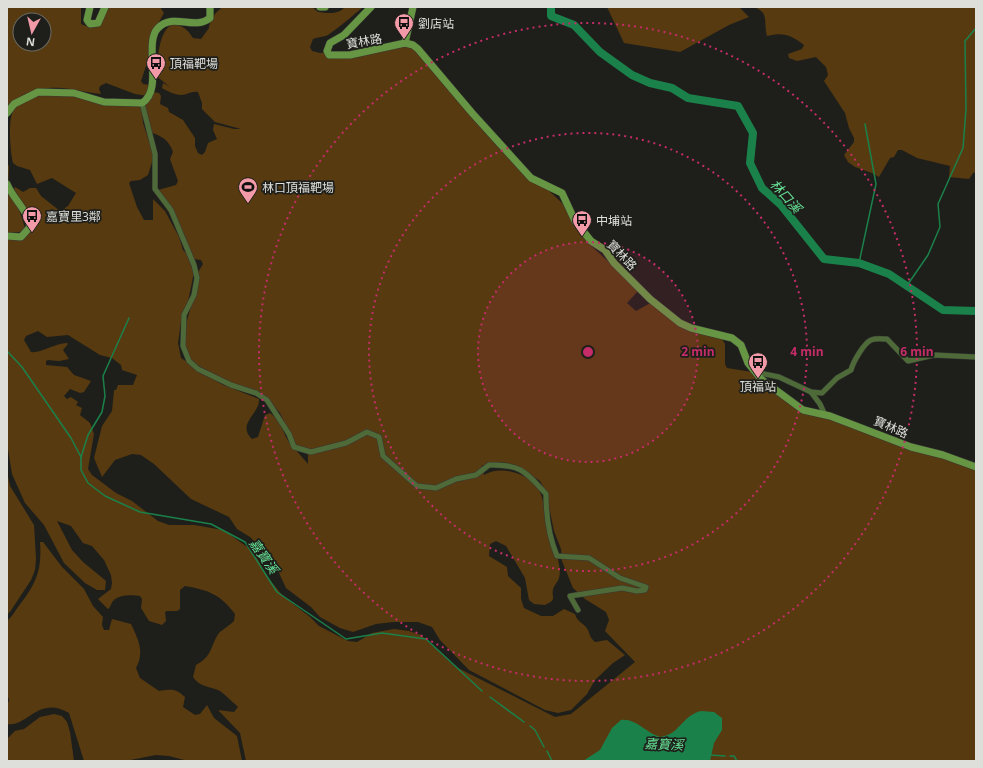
<svg xmlns="http://www.w3.org/2000/svg" width="983" height="768" viewBox="0 0 983 768" font-family="'Open Sans','Noto Sans TC',sans-serif">
  <rect width="100%" height="100%" fill="#1e1f1a"/>
  <g fill="#583a10" fill-rule="evenodd">
    <path d="M7,7h74v17l10,4 4,-2 10,-19h55l4,6 -8,14 -6,33h-2l-7,21 2,3 6,1 -1,11 -13,-2 -29,-11 -6,3 -1,3 2,5c-13,-1 -26,-5 -39,-6 -22,-2 -51,5 -55,29zM20,20h24v24h-24z"/>
    <path d="M223,7h89l6,5c10,1 20,3 27,-5h18c-12,10 -22,19 -35,28 -4,2 -10,2 -15,4l-3,8 2,4 8,2 91,-7 121,136 12,4 18,17 12,16 12,22 53,49 -12,13 9,8 18,-10c11,9 24,18 37,25 8,4 19,5 28,8l6,10v20l2,4 25,4 50,36 174,58v295h-730l-6,-28 -22,-23 16,2 4,-5 -2,-2c-5,-4 -12,-12 -18,-15 -10,-4 -18,-3 -25,-13l3,-12c17,-9 14,-19 23,-32 3,-3 11,-8 15,-12l1,-7c-14,-19 -26,-24 -50,-28l-5,4v19l-3,2h-10l-2,1 1,9 -4,4 -13,-4 -8,-13 1,-9 -2,-3c-7,-1 -21,-2 -27,5 -2,2 -2,6 -5,8l-10,-10 13,-10 1,-6 -1,-8 -7,-15 -12,-14 -9,-3 -12,-17 -14,-5 15,29 11,12 23,19 -1,9h-8l-12,-7 -21,-20 -20,-38 -19,-22 -13,-29 -5,-31v-205h14l10,-20 -17,-29 1,-2 8,5 7,-4h6l5,8 19,15 8,-5 8,-13 -24,-15 -15,6 -7,-14 -13,-4 -4,-3c-3,-12 -5,-42 0,-52 16,-30 98,-10 125,-6l4,5 1,13 9,27 1,9 -5,16 -8,5 -9,1 -2,2 8,24 7,13h9v-21l12,12 14,26 4,13 3,3 8,19 -6,30 -7,19 -3,22 3,15 40,26 38,15c1,15 -23,25 -7,40l6,-2 7,-22 5,-2c13,9 12,20 21,32 6,6 11,12 17,19v-12l-14,-9 -14,-30 -11,-13 -33,-14 -46,-25 -7,-26 8,-29 6,-32 6,-10 -2,-4 -7,-1 -3,-4 -6,-19 -29,-42 2,-4 18,-5 2,-4 -8,-22 3,-7c-4,-12 -11,-16 -23,-20l-6,-26 9,-14 6,1 2,3 -1,8 8,4 1,4 14,8 12,18v8l3,7 4,2 3,-3 3,-9 9,-4 -4,-9 1,-6 20,5h7l-26,-7 -13,-13v-6l-4,-11c-7,-1 -11,3 -17,3 -6,0 -14,-4 -19,-7l1,-5 7,4 -15,-12c3,-13 3,-45 18,-51 11,2 14,5 20,14l8,1 8,-11c0,-7 7,-17 14,-21zM38,331l9,6 21,-2 32,20 12,3 9,7 1,5 15,5 -4,10h-15l-2,5h-2l-2,21 -10,15 -8,32 8,19 13,-17 17,-6 9,1 13,9 37,35 38,18 8,12 13,8 23,23 13,28 25,19 9,10 20,11 13,4 23,-8 17,-2h25l14,5 8,13 29,30 76,40 13,3 13,-3 16,-16 8,-14 18,-17 12,-8 -18,-15 -12,2c-6,-5 -5,-10 -9,-15 -5,-5 -9,-6 -11,-13l-11,-5 -11,7h-12l-17,-8 -3,-9v-11l-13,-12 -1,-9 -18,-11 1,-12 6,-3 10,5 19,32 4,22 5,4 11,1c13,-6 6,-7 8,-16 1,-4 5,-7 6,-11 4,-14 -9,-41 -13,-56 -3,-11 -1,-23 -8,-33 -10,-16 -37,-24 -54,-14l-2,-10 4,1 15,-4 15,3 24,16 6,11 8,39 7,18 1,12 11,27 12,11 21,13 3,8 -4,11 30,31 -64,52 -16,3 -101,-51 -33,-31 -12,-4 -15,-2 -22,4 -15,9 -9,-1 -29,-15 -9,-9 -27,-21 -14,-17 -16,-28 -30,-21 -29,-5h-25l-11,-4 -26,-20 -16,-8 -24,-18 -4,-6 6,-35 -4,-11 -10,-8 2,-7 -6,-3 2,-3 -7,-5 -4,2 -3,-3 6,-7 10,4 4,-1 7,-11 -17,-6 -7,-8 -21,-2v-4l2,-1 11,1 10,-2 -6,-9 5,-6 -1,-1c-12,0 -27,11 -36,9l-7,-12 2,-4z"/>
    <path d="M607,7h132l10,10 -20,8 -49,27 -56,-9z"/>
    <path d="M753,7h223v165l-3,1 -4,6 -20,-2 1,-11 -33,-8 -15,-8h-4l-4,7 -4,1 -11,19 -7,-4 -17,-6 -7,-5 -4,-7 10,-13v-4l-5,-10 -4,-15 -21,-32 4,-6 -2,-8 -10,-10 -19,4 -8,-3 -1,-4 14,-5 2,-4c-13,-10 -20,-13 -37,-9 -4,-15 3,-24 -14,-29z"/>
    <path d="M7,161l2,6 -1,22 4,-1 13,40 -5,4 -13,1z"/>
    <path d="M7,472l3,14 24,39 2,34 -1,11 -4,10 -21,32 -3,2z"/>
    <path d="M40,542h3l19,25 22,22 9,17 10,11 -1,8 2,5h5l3,-11 19,5c7,15 14,28 5,44l4,10 19,13c11,-2 17,-3 26,6l-2,10 12,8 5,-1 7,-9 7,13 23,18 5,25h-54l-19,-5 -13,-1 -31,6h-41l-15,-48c-31,-18 -42,15 -62,11v-18l2,-6 -2,-7v-72c6,-5 9,-12 14,-18 16,-21 21,-34 19,-61z"/>
    <path d="M54,714l8,2 5,6 3,10 4,29h-67v-22l8,-8 9,-2 16,-12z"/>
  </g>
  <path fill="#1b814b" d="M701,711l13,1 8,6v12l-8,13 -4,18h-127l17,-11 12,-22 9,-8c15,-2 25,13 39,17 21,-3 21,-21 41,-26z"/>
  <g fill="none" stroke-linecap="round" stroke-linejoin="round">
    <g stroke="#1b814b" stroke-width="1.5">
      <path d="M976,13v1"/>
      <path d="M859,263l17,-79 -11,-60"/>
      <path d="M906,287l22,-32 12,-28 -2,-23 25,-56 3,-39 -1,-68 11,-13"/>
      <path d="M7,351l15,16 49,71 10,19v13l7,13 17,13 35,16 71,12 34,18 32,50 69,47 36,-6 44,6 56,52"/>
      <path d="M81,457l7,-22 14,-23 3,-16 -2,-20 26,-58"/>
      <path d="M490,697l34,25"/>
      <path d="M530,726l5,4 9,17"/>
      <path d="M547,751l5,10"/>
      <path d="M710,755l15,1"/>
      <path d="M730,756h4l3,5"/>
    </g>
    <path stroke="#1b814b" stroke-width="8" d="M551,7v9l23,9 26,27 32,23 18,8 22,5 16,10 50,8 15,27 -3,30 12,25 19,17 43,54 35,4 30,11 54,36 33,1"/>
    <g stroke="#393a35" stroke-width="6">
      <g id="street">
        <path d="M142,103l13,51v35l16,21 23,55 3,13 -3,17 -10,20 -1,31 6,15 9,8 33,16 25,8 11,7 22,34 5,13 17,5 35,-9 21,-11 12,5 4,19 34,30 19,2 20,-9 20,-4 13,-10c32,-1 37,7 57,29 0,21 3,43 11,62l32,2 31,20 26,9 -1,3 -8,1 -15,-3 -52,8 8,14"/>
        <path d="M755,372l24,5 32,15 11,1 15,-15 14,-8c2,-8 13,-27 20,-30 5,-2 11,-1 16,-1l21,22 26,-6 42,2"/>
        <path d="M811,392l9,12 5,11"/>
      </g>
    </g>
    <g stroke="#393a35" stroke-width="8">
      <g id="secondary">
        <path d="M90,7l-3,13 3,4 8,-1 7,-16"/>
        <path d="M320,7h5"/>
        <path d="M371,7l-27,28 -14,8 -3,8 2,4h21l55,-12 8,2 5,4 55,65 58,64 31,15 13,28 16,20 14,9 9,13 36,36 30,24 11,5 41,10 9,7 7,18 13,16 42,31 27,6 81,31 32,8 33,12"/>
        <path d="M405,43l8,-36"/>
        <path d="M7,113l7,-9 24,-12 36,1 30,9 38,1c22,-13 1,-60 16,-75 15,-16 36,3 52,-10v-11"/>
        <path d="M7,184c6,15 21,26 23,43l-9,10 -14,-1"/>
      </g>
    </g>
    <use href="#street" stroke="#4d6a38" stroke-width="5"/>
    <use href="#secondary" stroke="#669643" stroke-width="7"/>
  </g>
  <circle cx="588" cy="352" r="110" fill="#c52c68" fill-opacity=".12"/>
  <g fill="none" stroke="#c52c68" stroke-width="2" stroke-dasharray="2 4">
    <circle cx="588" cy="352" r="110"/>
    <circle cx="588" cy="352" r="219"/>
    <circle cx="588" cy="352" r="329"/>
  </g>
  <defs>
    <g id="bus-pin" transform="scale(1)"><path d="M0 17L-7.5 6A9.5 9.5 0 1 1 7.5 6Z" fill="#f39aa9" stroke="#1e1f1a"/><path d="M-5-6H5V4H4V6H2V4H-2V6H-4V4H-5ZM-3.5-4V0h7V-4ZM-3.5 1.2v1.5H-2V1.2ZM2 1.2v1.5H3.5V1.2Z" fill="#111"/></g>
    <g id="stadium-pin" transform="scale(1)"><path d="M0 17L-7.5 6A9.5 9.5 0 1 1 7.5 6Z" fill="#f39aa9" stroke="#1e1f1a"/><path d="M0-5a6.5 5 0 1 0 0 10a6.5 5 0 1 0 0-10ZM-3.5-1.8h7v3.6h-7Z" fill="#111"/></g>
  </defs>
  <g fill-rule="evenodd">
    <use href="#bus-pin" x="404" y="23"/>
    <use href="#bus-pin" x="156" y="63"/>
    <use href="#stadium-pin" x="248" y="187"/>
    <use href="#bus-pin" x="32" y="216"/>
    <use href="#bus-pin" x="582" y="220"/>
    <use href="#bus-pin" x="758" y="362"/>
  </g>
  <g text-anchor="middle" dominant-baseline="central" stroke-width="3.5" stroke-linejoin="round" paint-order="stroke">
    <g font-size="12" fill="#dededb" stroke="#1e1f1a" text-anchor="start">
      <text x="418" y="23">劉店站</text>
      <text x="170" y="63">頂福靶場</text>
      <text x="262" y="187">林口頂福靶場</text>
      <text x="46" y="216">嘉寶里3鄰</text>
      <text x="596" y="220">中埔站</text>
      <text x="758" y="386" text-anchor="middle">頂福站</text>
    </g>
    <g font-size="12" fill="#dededb" stroke="#1e1f1a">
      <text transform="translate(364 41) rotate(-10)">寶林路</text>
      <text transform="translate(622 255) rotate(46)">寶林路</text>
      <text transform="translate(891 427) rotate(23)">寶林路</text>
    </g>
    <g font-size="13" font-style="italic" fill="#67e297" stroke="#1e1f1a">
      <text transform="translate(786 196) rotate(48)">林口溪</text>
      <text transform="translate(264 556) rotate(55)">嘉寶溪</text>
      <text transform="translate(664 744) rotate(2)">嘉寶溪</text>
    </g>
  </g>
  <circle cx="588" cy="352" r="6" fill="#c52c68" stroke="#1e1f1a" stroke-width="2"/>
  <g font-size="12" text-anchor="middle" font-weight="bold" fill="#c52c68" stroke="#1e1f1a" stroke-width="3.5" stroke-linejoin="round" paint-order="stroke">
    <text x="698" y="356">2 min</text>
    <text x="807" y="356">4 min</text>
    <text x="917" y="356">6 min</text>
  </g>
  <rect width="983" height="768" fill="none" stroke="#dededb" stroke-width="16"/>
  <g transform="translate(32 32) rotate(188)"><circle r="19" fill="#1e1f1a" stroke="#6b6b67"/>
  <path d="M0-3L7 15L0 10L-7 15Z" fill="#f39aa9"/>
  <text y="-6" font-size="11" font-weight="bold" text-anchor="middle" fill="#dededb">N</text>
  </g>
</svg>
